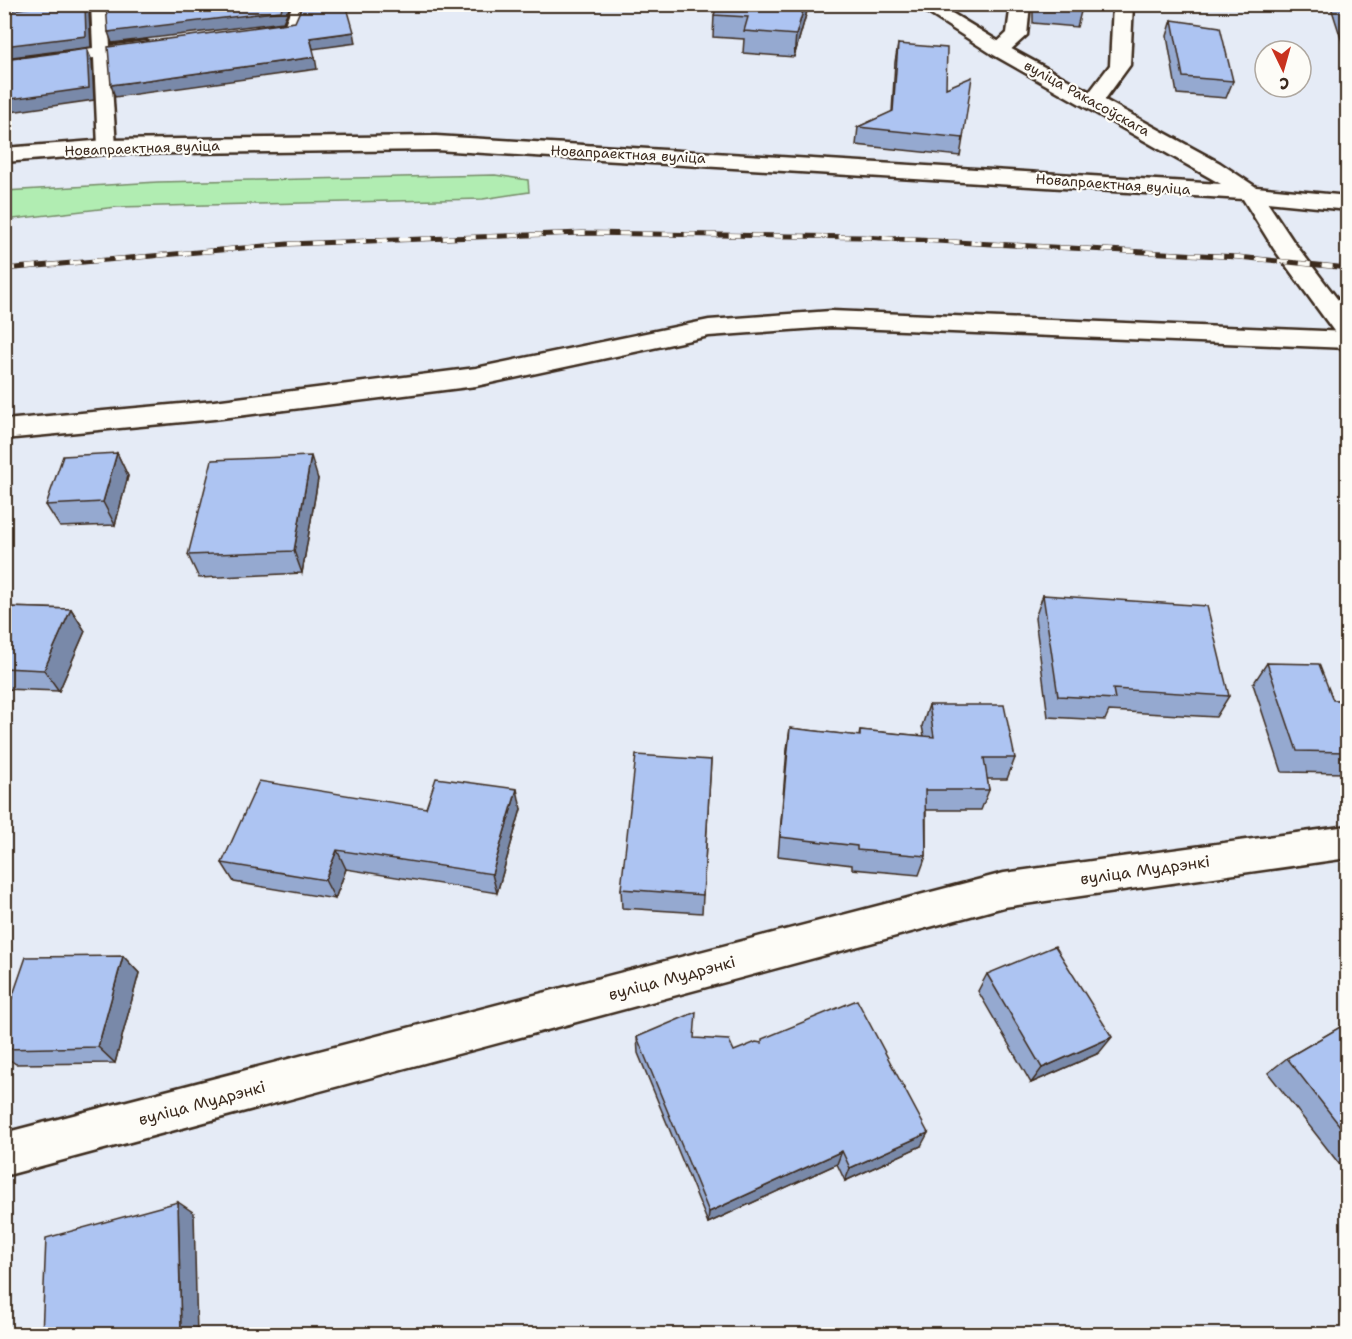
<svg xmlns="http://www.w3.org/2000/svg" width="1352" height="1339" viewBox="0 0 1352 1339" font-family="'Shantell Sans',sans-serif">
  <rect width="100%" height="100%" fill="#e5ebf6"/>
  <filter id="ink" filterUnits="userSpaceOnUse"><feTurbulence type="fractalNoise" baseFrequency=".0167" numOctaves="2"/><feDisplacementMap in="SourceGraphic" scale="12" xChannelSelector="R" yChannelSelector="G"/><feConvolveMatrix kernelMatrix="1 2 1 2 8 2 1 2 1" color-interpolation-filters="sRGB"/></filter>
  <g filter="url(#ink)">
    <path fill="#b1edb2" stroke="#768c68" stroke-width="1.5" d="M495,175l33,5 1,12 -46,7 -366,8 -112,13v-29l153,-9z"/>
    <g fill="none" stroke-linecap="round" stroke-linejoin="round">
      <g stroke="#3b2a1e" stroke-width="5">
        <g id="lane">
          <path d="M91,4h16l3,42 36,-5 8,5 -8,5 -36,5 6,91 -3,4h-12l-3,-4 -4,-89 -90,12v-10l89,-12z"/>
          <path d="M293,4h16l-12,27 -36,6 -6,-2 -2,-3 2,-3 30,-5z"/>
        </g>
      </g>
      <g stroke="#3b2a1e" stroke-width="5">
        <g id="street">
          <path d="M1011,4h19l-3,31 -21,19h-14l-3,-4 18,-17z"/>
          <path d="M1113,4h20l-3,61 -30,41 -7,2 -7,-2 -4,-4 28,-37z"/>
          <path d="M831,311l517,21v16l-517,-21 -122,9 -233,50 -262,33 -210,20v-19l210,-19 262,-33 233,-48z"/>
          <path d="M1348,826v32l-344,49 -1000,269v-43l1000,-260z"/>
        </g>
      </g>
      <g stroke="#3b2a1e" stroke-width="5">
        <path id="secondary" d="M914,4h23l69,42 214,117 36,24 92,9v14l-81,-8 26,39 55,72v27l-9,-2 -65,-89 -31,-50 -807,-49 -329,4 -103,8v-14l103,-8 329,-4 785,48 -229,-130z"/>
      </g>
      <use href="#lane" fill="#fdfcf7" fill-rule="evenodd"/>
      <use href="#street" fill="#fdfcf7" fill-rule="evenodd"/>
      <use href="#secondary" fill="#fdfcf7" fill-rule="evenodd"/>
      <g stroke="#3b2a1e" stroke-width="5">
        <path id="rail" d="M4,269l284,-25 294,-11 280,4 376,20 110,11"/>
      </g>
      <use href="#rail" stroke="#fdfcf7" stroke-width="4" stroke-dasharray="11" stroke-linecap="butt"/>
    </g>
    <g fill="#95a9d0" stroke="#3b2a1e" stroke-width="1.5">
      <path d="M809,4l-15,53 -51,-4 1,-14 -31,-2 1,-22z"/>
      <path d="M1033,4h50l-6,23 -44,-4z"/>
      <path d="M1330,4h17v53z"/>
      <path d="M1172,20l61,61 -7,17 -49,-4 -10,-58z"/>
      <path d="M898,44l48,44 17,50 -3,18 -104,-11 2,-18 34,-15 3,-50z"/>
      <path d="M117,453l11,23 -13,49 -55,2 -14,-22z"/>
      <path d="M318,479l-16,94 -103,5 -11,-23z"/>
      <path d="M1043,595l186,101 -13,21 -107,-6 -4,9 -57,-3 -13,-99z"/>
      <path d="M4,607l67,2 14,22 -26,60 -55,-2z"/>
      <path d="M1267,663l66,37h14v73l-65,-1 -29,-88z"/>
      <path d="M929,705l86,53 -8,21h-20l2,11 -8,20h-55v46l-7,19 -67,-6v-4l-74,-9 9,-107 3,-21 69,8 1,-6 64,6 -2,-10z"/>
      <path d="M711,760l-9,153 -80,-5 -1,-19z"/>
      <path d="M426,808l95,1 -24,84 -151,-24 -11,30 -101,-17 -12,-19z"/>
      <path d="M123,956l16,17 -24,90 -99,1 -12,-8v-35z"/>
      <path d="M987,974l112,79 -68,30 -53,-92z"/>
      <path d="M1347,1023v151l-79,-101 19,-15z"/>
      <path d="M637,1037l97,14 187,95 -76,35 -8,-17 -129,59 -70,-170z"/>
    </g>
    <g fill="#7989a9" stroke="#3b2a1e" stroke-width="1.5">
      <path d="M4,4h30l-30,5z"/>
      <path d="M85,4h1l3,8 2,35 -87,11v-12z"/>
      <path d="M283,4h8l-8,18 -171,21 -4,-11z"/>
      <path d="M805,4h4l-15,53 2,-22z"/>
      <path d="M354,32l2,11 -43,6 -3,-11z"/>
      <path d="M87,49l5,12 2,39 -90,13v-13z"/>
      <path d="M315,57l2,12 -202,28 -4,-12z"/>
      <path d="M117,453l11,23 -13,49 -12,-23z"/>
      <path d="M311,456l7,23 -16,94 -8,-22z"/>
      <path d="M71,609l14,22 -26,60 -15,-21z"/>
      <path d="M517,789l4,20 -24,84 -5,-19z"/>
      <path d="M337,850l9,19 -11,30 -10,-19z"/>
      <path d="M123,956l16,17 -24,90 -17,-16z"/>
      <path d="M1112,1037l-13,16 -68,30 11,-15z"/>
      <path d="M928,1133l-7,13 -76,35 5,-13z"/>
      <path d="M842,1151l-5,13 -129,59 1,-11z"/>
      <path d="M178,1202l16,11 3,122h-16z"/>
    </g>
    <g fill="#adc4f2" stroke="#3b2a1e" stroke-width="1.5">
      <path d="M55,4h30l1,32 -82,10v-35z"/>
      <path d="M106,4h177l-2,7 -173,21z"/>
      <path d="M303,4h43l8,28 -44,6 5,19 -204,28 -3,-38 187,-25z"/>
      <path d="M718,4h87l-9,31 -52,-4 4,-14 -34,-2z"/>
      <path d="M1053,4h30l-1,3z"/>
      <path d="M1345,4h2v9z"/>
      <path d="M1172,20l48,7 13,54 -50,-4z"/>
      <path d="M898,44l49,4 -1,40 26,-11 -9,61 -105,-11 35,-16z"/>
      <path d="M87,49l2,39 -85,12v-40z"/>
      <path d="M117,453l-14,49 -57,3 17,-49z"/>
      <path d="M311,456l-17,95 -106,4 24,-95z"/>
      <path d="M1043,595l164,11 22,90 -116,-7 2,10 -57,-3z"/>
      <path d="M4,607l67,2 -27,61 -40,-2z"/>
      <path d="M1267,663l52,1 14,36h14v52l-50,-1z"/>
      <path d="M929,705h75l11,53h-31l5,32h-64l1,66 -69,-6v-4l-77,-9 10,-109 70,8v-6l74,7z"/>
      <path d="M636,755l75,5 -8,135 -82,-6z"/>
      <path d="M436,778l81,11 -25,85 -155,-24 -12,30 -103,-17 37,-82 167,27z"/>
      <path d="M1055,946l57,91 -70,31 -55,-94z"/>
      <path d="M123,956l-25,91 -94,2v-28l22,-64z"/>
      <path d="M857,1000l71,133 -78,35 -8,-17 -133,61 -72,-175 59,-25 -2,26 35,2 5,11 22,-9 6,1v-4z"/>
      <path d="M1347,1023v112l-60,-77z"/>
      <path d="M178,1202l3,133h-139l4,-97z"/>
    </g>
  </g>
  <g text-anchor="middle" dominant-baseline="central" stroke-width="4.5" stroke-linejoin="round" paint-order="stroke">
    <g font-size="14" fill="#3b2a1e" stroke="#fdfcf7">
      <text transform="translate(1087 98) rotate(29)">вуліца Ракасоўскага</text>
      <text transform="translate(142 148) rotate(-2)">Новапраектная вуліца</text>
      <text transform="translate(628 154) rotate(3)">Новапраектная вуліца</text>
      <text transform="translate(1113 184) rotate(4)">Новапраектная вуліца</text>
    </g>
    <g font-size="16" fill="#3b2a1e" stroke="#fdfcf7">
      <text transform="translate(1145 870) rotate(-8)">вуліца Мудрэнкі</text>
      <text transform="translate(672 978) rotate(-15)">вуліца Мудрэнкі</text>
      <text transform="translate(202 1103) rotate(-15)">вуліца Мудрэнкі</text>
    </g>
  </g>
  <rect width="1352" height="1339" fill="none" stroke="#fdfcf7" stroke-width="24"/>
  <rect x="12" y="12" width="1328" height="1315" fill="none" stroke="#3b2a1e" stroke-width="2" filter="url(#ink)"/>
  <g transform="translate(1283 69) rotate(175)"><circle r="28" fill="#fdfcf7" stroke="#afa8a0" stroke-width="1.5"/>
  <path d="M0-4.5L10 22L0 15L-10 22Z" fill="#c8321e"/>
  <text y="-9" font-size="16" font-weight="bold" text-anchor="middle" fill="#3b2a1e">С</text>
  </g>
</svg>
